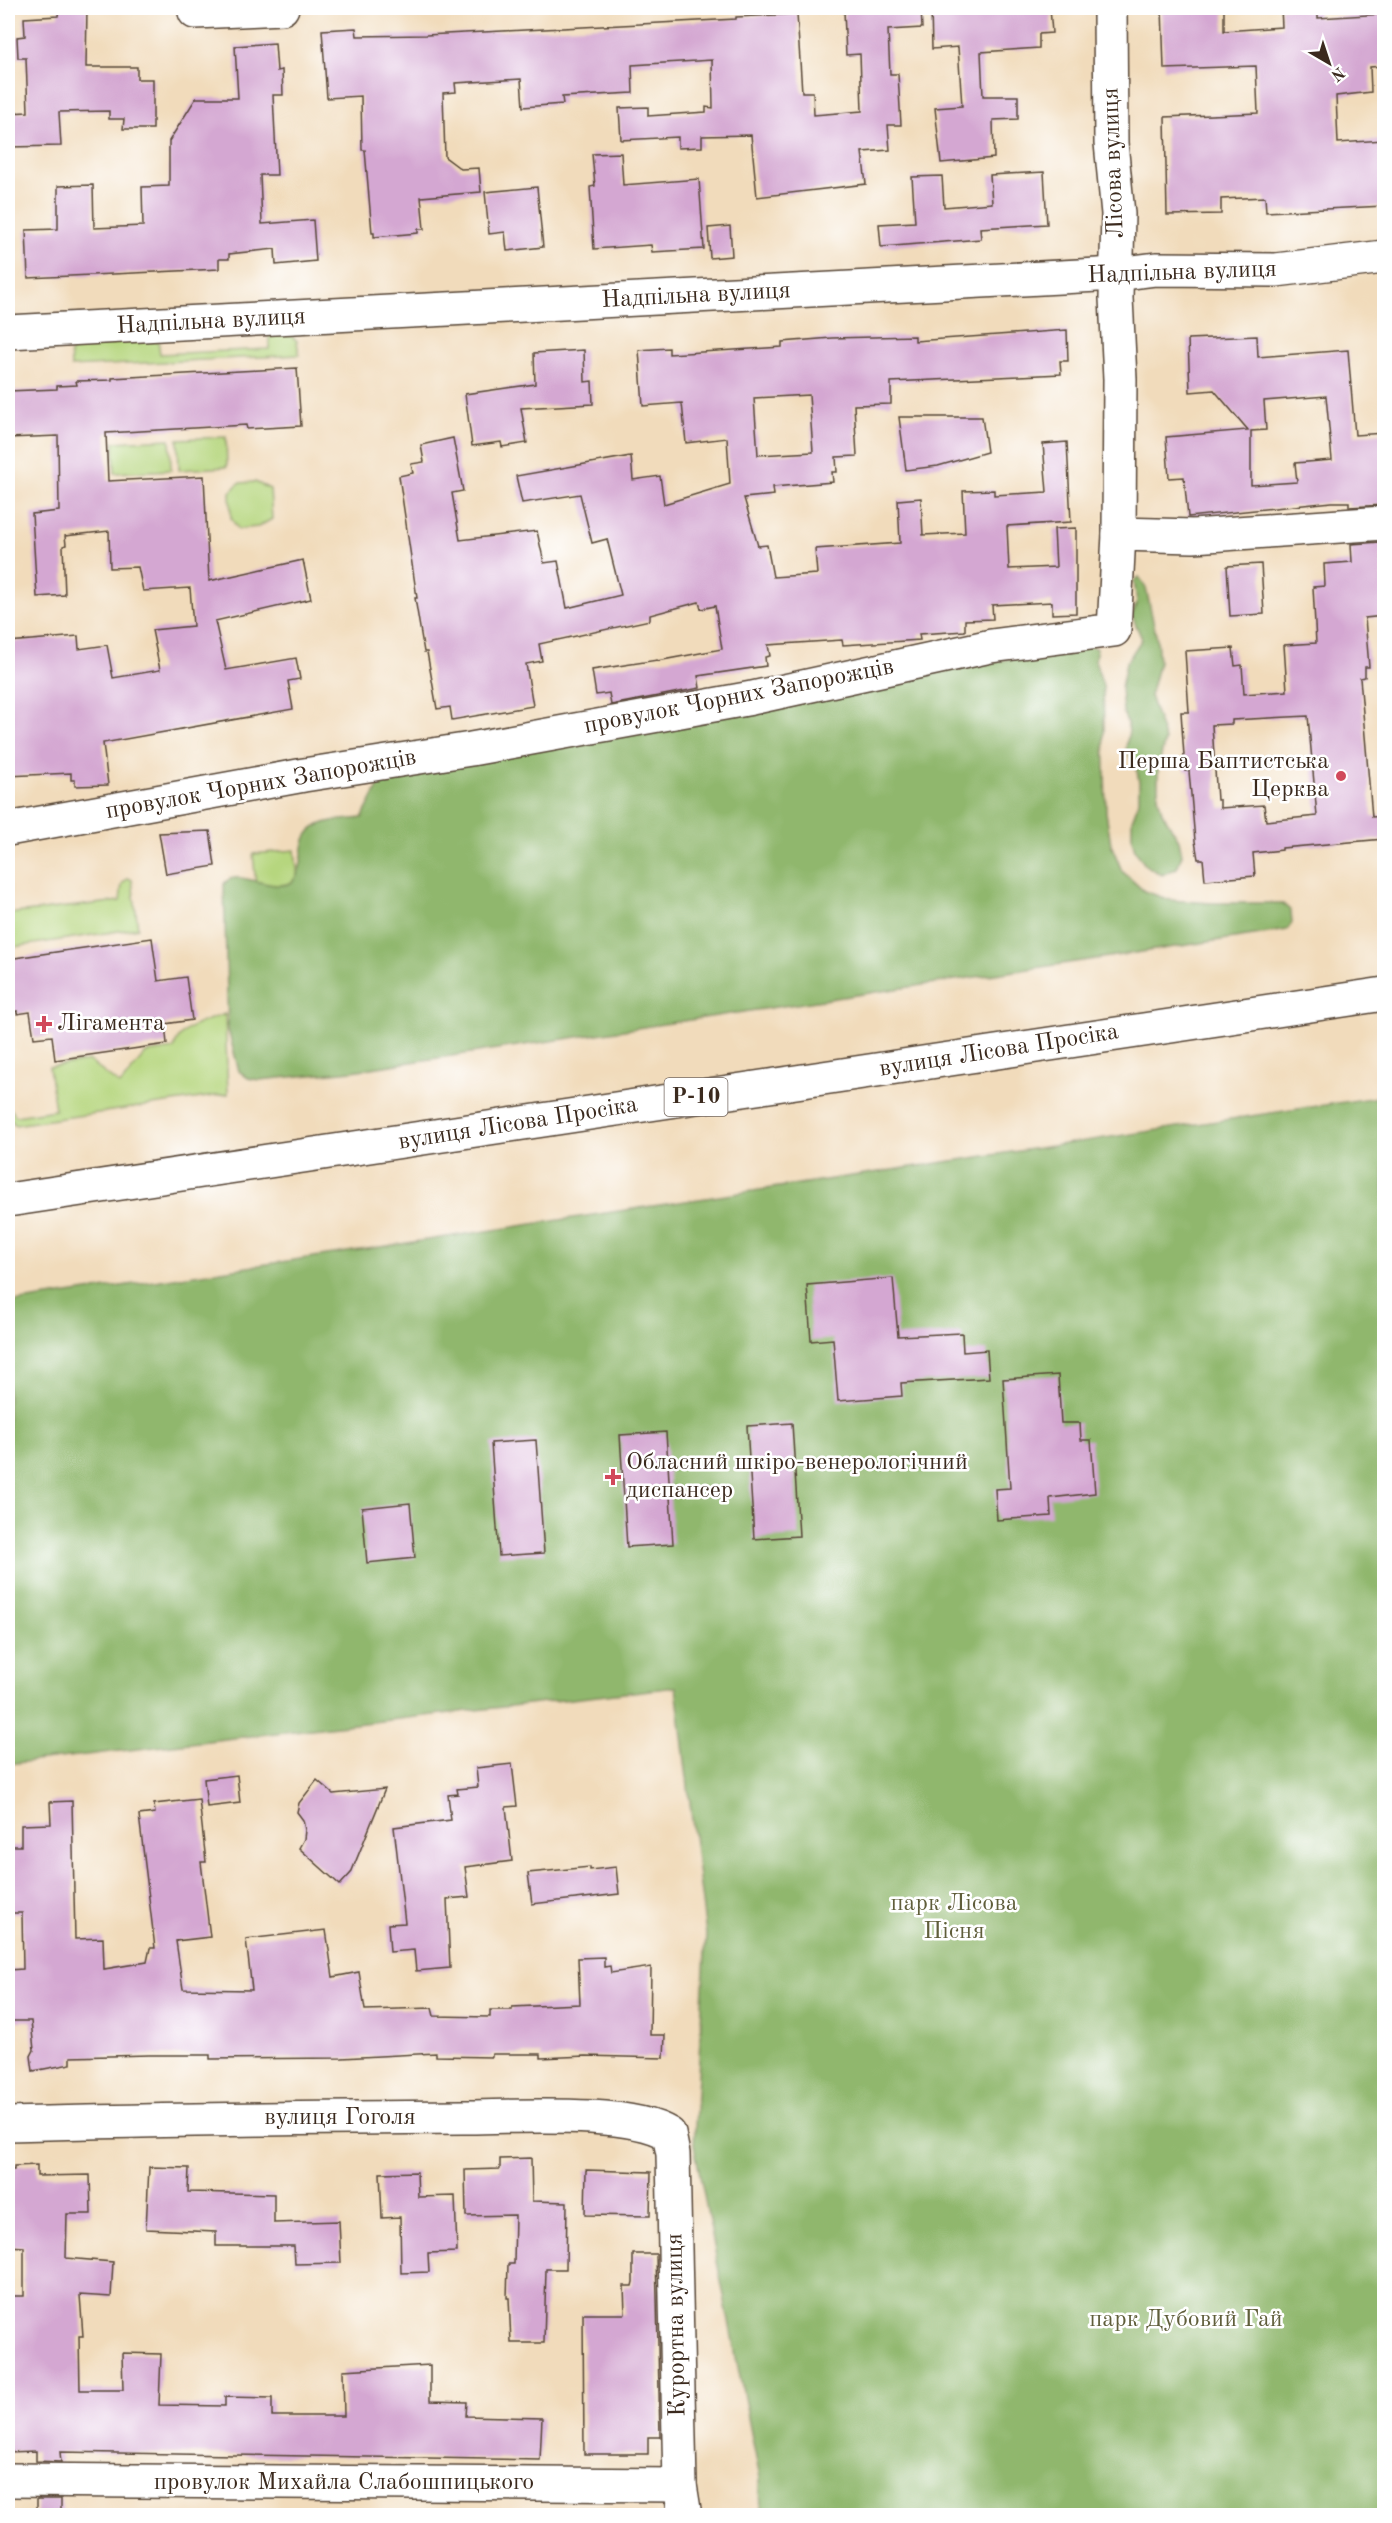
<svg xmlns="http://www.w3.org/2000/svg" width="1392" height="2523" viewBox="0 0 1392 2523" font-family="'Old Standard TT',serif">
  <rect width="100%" height="100%" fill="#fff"/>
  <filter id="ink" filterUnits="userSpaceOnUse"><feTurbulence type="fractalNoise" baseFrequency=".0167" numOctaves="2"/><feDisplacementMap in="SourceGraphic" scale="12" xChannelSelector="R" yChannelSelector="G"/><feConvolveMatrix kernelMatrix="1 2 1 2 8 2 1 2 1" color-interpolation-filters="sRGB"/></filter>
  <filter id="wash" filterUnits="userSpaceOnUse"><feTurbulence type="fractalNoise" baseFrequency=".008" numOctaves="4" result="noise"/><feDisplacementMap in="SourceGraphic" scale="24" xChannelSelector="R" yChannelSelector="G"/><feGaussianBlur stdDeviation="1.35" result="paint"/><feColorMatrix in="noise" values="0 0 0 0 0 0 0 0 0 0 0 0 0 0 0 0 0 1.4 0 .05"/><feComposite in="paint" operator="in"/></filter>
  <g filter="url(#wash)">
    <rect width="100%" height="100%" fill="#f1dbbb"/>
    <g fill="#b6d67e" stroke="#78804e" stroke-width="1.5">
      <path d="M288,333l9,8 2,14 -228,12 -1,-24 88,-4 2,15 109,-5v-15z"/>
      <path d="M226,437l1,30 -48,3 -1,-31z"/>
      <path d="M170,439l1,31 -56,3 -1,-31z"/>
      <path d="M255,482l15,7 2,30 -14,8 -20,2 -7,-11 -1,-26 9,-9z"/>
      <path d="M295,850l4,41 -42,4 -4,-41z"/>
      <path d="M128,878l4,2 6,48 -130,20v-34l112,-13 2,-17z"/>
      <path d="M225,1014l3,80 -213,31 -7,-9v-10l8,10 39,-6 -6,-43 40,-6 31,24 26,-32 28,-4c4,-22 32,-28 51,-35z"/>
    </g>
    <g fill="#90b76d" stroke="#667046" stroke-width="1.5">
      <path d="M1139,577l7,11 11,51 2,23 -9,34 15,44 -7,28v28l4,16 17,28 3,15 -5,13 -15,7 -17,-10 -10,-15 -3,-11v-19l7,-19v-19l-2,-11 -11,-23 3,-18 -6,-19 -2,-23 5,-25 16,-24 -10,-23 5,-14 -3,-21z"/>
      <path d="M1079,645l18,3 -2,13 8,25 3,126 5,32 11,27 22,20 26,9 40,3h72l9,8 1,12 -5,7 -935,141 -93,9 -11,-2 -9,-7 -11,-41 -4,-146c12,-18 47,10 68,-2 19,-21 -1,-47 32,-59 11,-4 26,-3 38,-5l21,-40 60,-13 603,-113 21,3z"/>
      <path d="M1384,1096v1419h-623l-1,-37 -66,-333 12,-210 -30,-248 -668,77v-461z"/>
    </g>
    <g id="blocks">
      <g fill="#d4a7d2" fill-rule="evenodd">
        <path d="M59,8h28l-1,59h51v12h16v50h-30l1,-10h-15v-8l-50,1 2,34 -53,1v-34l20,-1 -2,-54h-8l-1,-21 8,-1 -1,-18 34,-2z"/>
        <path d="M921,8l1,20 -34,2 2,44h8l3,51h-13l2,25 -28,2 4,32 -109,13 -6,-62 -49,1v11l-24,1v-11l-57,3 -2,-32 29,-1v9l58,-4v-5l7,1 -1,-48 -80,5 1,28 -71,4 1,7 -40,3 -2,-28 -66,4 1,9 -13,1 2,64 16,12 18,-1 2,24 -60,5 3,32h-6v4l-44,4v-4h-2l-7,-83h-3l-1,-54 -34,2 -5,-68 34,-2 1,8 69,-1 310,-16v-2l61,-3 5,78h11l1,23 48,-4 -2,-57 -14,1 -2,-44z"/>
        <path d="M1050,8l2,25 -13,1v14l-58,4 2,44h35v23l-25,1 1,38 -53,5 -6,-55 27,-2 -4,-59 -26,2 -1,-40z"/>
        <path d="M1162,8h62v23l58,-4 -1,-19h37v10l66,-4v52l-14,1 1,25 -35,4 2,47 46,-3v66l-118,6 -1,-15 -44,2v15l-54,1 -2,-98 93,-4 -2,-47 -92,3z"/>
        <path d="M275,43l2,28 5,-1 1,25h-10l4,80h-17l2,49 51,-4 3,41 -40,4 -1,-16 -46,5v5h-10v10l-191,9 -2,-48 32,-1v-43l35,-1 1,43 49,-2 -1,-39 27,-1v-45l27,-43h42l-3,-52z"/>
        <path d="M621,153l2,32 76,-6 5,70 -52,3 -1,-7 -57,4 -4,-62 5,-1 -3,-32z"/>
        <path d="M1044,172l3,52 -67,4 1,11 -100,8 -2,-23 36,-2 -3,-45 30,-1 2,31 48,-4 -2,-28z"/>
        <path d="M537,187l6,60 -36,4 -2,-19 -16,2 -4,-42z"/>
        <path d="M730,226l2,30 -22,2 -2,-30z"/>
        <path d="M1067,330l1,31h-8l1,13 -170,8v22l-37,1 3,51 -21,1 1,15h-5l1,10 -60,5 1,8 -30,3 14,48 9,-1 6,32 44,-3 -2,-25 85,-6 -2,-43 23,-2 2,37 42,-2 -2,-42 31,-1v5l53,-3 -4,-48 24,-2 4,80 -64,4 2,43 47,-2 -2,-38 22,-1v85l-24,1v-12l-60,3 1,14 -28,1v11l-46,3 1,6 -77,5 -1,-5 -74,5 2,11 -5,1 1,9 -68,10 2,12 -89,17 -2,-12 -13,2 -4,-25 65,-10v1l65,-12 -7,-43 -14,3 -2,-7 -49,13v5l-111,24 3,17 -16,3 7,42 -81,14 -2,-13 -13,2 -10,-57h-3l-9,-54h2l-18,-122 14,-3 -2,-9 13,-2 -3,-17 32,-7 10,53 -11,2 8,47 77,-9 7,32 14,-2 9,47 54,-13 -14,-56 -15,4 -12,-49 -58,9 -6,-27 115,-20 2,24 27,-4 4,28 66,-20 -3,-46 -41,5 -4,-40 -39,3 -4,-56 30,-2v6l113,-7v-5l50,-4 83,-2v5zM809,395l4,57 -55,3 -4,-57z"/>
        <path d="M1257,336l1,21 90,-7 7,85 29,-2v72l-35,2v-5h-17l-144,15 -4,-40 -15,1 -3,-41 82,-7 -34,-40 -24,2 -2,-53zM1326,396l6,64 -37,3 2,19 -46,3v-54l15,-1 -2,-29z"/>
        <path d="M584,350l1,32 7,-1 1,23 -72,4 6,35 -25,4 -1,-5 -29,4 -7,-52 70,-10 -1,-31z"/>
        <path d="M297,368l4,58 -54,3 -1,-4 -140,8 2,48 96,-5 5,105 94,-21 8,39 -96,22 11,49 70,-12 4,21 -12,2 5,28 -190,34 5,42 -33,1v-6h-4v-7l-63,3v-134l70,-6 1,13 28,-4 6,33 47,-8 -8,-40 41,-4 -3,-38 -47,3 -5,-24 -28,1 -1,-37 -44,5 1,9 -3,1 2,49 -28,2 -5,-83 27,-3 -1,-75 -50,2v-47l49,-2v-3l20,-1 -1,-4 36,-1v-2z"/>
        <path d="M899,417h83l5,35 -49,14 -32,4z"/>
        <path d="M1381,542l3,74 -19,2 4,49h-4v10l-5,1 12,139 12,-1v23l-102,9v2l-29,3 2,23 -50,4 -2,-21h-5l-3,-18 -6,-70h-4l-4,-59h8l-4,-61 48,-3 2,18 7,-1 2,29 43,-3 -3,-46 32,-2 -3,-56 12,-1 -1,-22 28,-2 -1,-18zM1308,716l9,100 -51,5 -2,-16 -44,3v-8h-3l-5,-75 20,-1v-4z"/>
        <path d="M1261,564l3,50 -34,2 -3,-50z"/>
        <path d="M210,831l5,35 -49,8 -7,-41z"/>
        <path d="M152,938l6,43 28,-4 6,43 -27,4 2,20 -112,16 -3,-24 -18,2 -4,-26 -13,2v-3l-9,2v-54z"/>
        <path d="M893,1278l5,58 64,-3 1,19 24,-2 2,28 -88,5 1,13 -64,5 -5,-62 -22,2 -4,-56z"/>
        <path d="M1058,1375l3,48h19l1,17h10l4,53 -45,5 1,18 -54,4 -2,-31 15,-1 -7,-109z"/>
        <path d="M792,1423l7,113 -45,3 -7,-113z"/>
        <path d="M666,1432l7,112 -46,3 -7,-112z"/>
        <path d="M536,1440l8,113 -45,3 -8,-113z"/>
        <path d="M410,1503l5,55 -48,5 -5,-55z"/>
        <path d="M512,1764l5,42 -11,1 6,54 -47,6 4,30 -22,2 3,69 -34,3 -2,-21 -24,2 -2,-28 17,-1 -11,-96 57,-7 -3,-25 10,-1 -1,-5 21,-2 -2,-19z"/>
        <path d="M237,1775l3,28 -33,4 -3,-28z"/>
        <path d="M317,1780l16,14 52,-5 -34,84 -11,12 -41,-37 5,-9 1,-9 -2,-10 -6,-8 2,-9z"/>
        <path d="M199,1799l7,63h-5l9,75 -34,4 7,48 69,1 -6,-51 80,-9 7,47 26,-5 6,38 67,-2 2,8 56,1v-7h22v-3l68,-3 -2,-46 26,-1v10l6,-1 1,7 40,-6 -1,68h15l-1,23 -78,-2 -45,2v-4h-49v3l-56,-1v-3l-94,5 -132,1v-4h-61l-78,2v7l-38,7 -2,-15 3,-6 -3,-29h-23v-51l15,-1 -1,-56h-12v-12l-2,1 1,-56h12v-21l30,-1 -1,-22 22,-1 3,138 28,-1 1,31 43,-7 3,-14h5l-16,-133 16,-2 -1,-9z"/>
        <path d="M590,1867v3l26,-3 3,27 -87,10 -4,-31z"/>
        <path d="M531,2158l1,43 35,1 -1,67h-20l-2,74h-33l-2,-45h-2l1,-34h6l1,-49 -49,1 -1,-46 35,-1v-10z"/>
        <path d="M37,2165v11l53,-1 1,39h-24l-1,44 47,4 -2,35 -31,-2 3,41h-4l1,54h43l-1,-37 39,1 -2,51 66,1v-9l47,1v18h72l-1,-46 87,-5v36l37,1 -1,14 76,2 -2,42 -480,-8 1,10 -25,-1v-10l-28,1v-156h16v-49l-16,-1v-76h6v-4z"/>
        <path d="M149,2167l40,1 -1,24 86,2v29l65,-2 2,42 -46,1 -1,-18h-78v-14l-70,-3z"/>
        <path d="M586,2170l65,2 -1,44 -65,-1z"/>
        <path d="M417,2172l1,25 37,-1 2,56 -29,1 1,19 -28,1 -1,-56 -18,1 -2,-45z"/>
        <path d="M633,2254h23l4,183h-12v17h-64l-1,-140h42l-1,-28h8l1,-4z"/>
        <rect x="37" y="2499" width="24" height="17"/>
      </g>
    </g>
  </g>
  <g filter="url(#ink)">
    <use href="#blocks" fill-opacity="0" stroke="#564536" stroke-width="1.5"/>
    <g fill="none" stroke-linecap="round" stroke-linejoin="round">
      <g stroke="#564536" stroke-width="36">
        <g id="street">
          <path d="M194,8l1,4 87,-4"/>
          <path d="M1110,8l1,135 7,71 -2,84 4,81 -1,155"/>
          <path d="M8,332l1109,-58 39,-5 120,1 108,-13"/>
          <path d="M8,829l296,-54 167,-26 281,-51 239,-52 123,-16 5,-96 74,2 191,-13"/>
          <path d="M8,2124c151,-4 303,-6 455,-7 50,0 167,-8 206,17l4,20 7,331 5,31"/>
          <path d="M8,2480l672,5"/>
        </g>
      </g>
      <g stroke="#564536" stroke-width="36">
        <path id="primary" d="M8,1200l1376,-206"/>
      </g>
      <use href="#street" stroke="#fff" stroke-width="33"/>
      <use href="#primary" stroke="#fff" stroke-width="33"/>
    </g>
  </g>
  <g fill="#d1495b" stroke="#fff" stroke-width="2">
    <circle cx="1341" cy="776" r="6"/>
    <path d="M41 1015h6v6h6v6h-6v6h-6v-6h-6v-6h6z"/>
    <path d="M610 1468h6v6h6v6h-6v6h-6v-6h-6v-6h6z"/>
  </g>
  <g text-anchor="middle" dominant-baseline="central" stroke-width="5" stroke-linejoin="round" paint-order="stroke">
    <rect fill="#fff" stroke="#766a62" stroke-width="1.5" x="664.5" y="1078" width="63" height="38" rx="4.5"/>
    <g font-size="22" font-weight="bold" fill="#3b2a1e">
      <text x="696" y="1097">Р-10</text>
    </g>
    <g font-size="24" fill="#3b2a1e" stroke="#fff">
      <text transform="translate(1114 163) rotate(-92)">Лісова вулиця</text>
      <text transform="translate(1182 273) rotate(-2)">Надпільна вулиця</text>
      <text transform="translate(696 296) rotate(-3)">Надпільна вулиця</text>
      <text transform="translate(211 322) rotate(-3)">Надпільна вулиця</text>
      <text transform="translate(739 697) rotate(-11)">провулок Чорних Запорожців</text>
      <text transform="translate(261 785) rotate(-10)">провулок Чорних Запорожців</text>
      <text transform="translate(999 1051) rotate(-9)">вулиця Лісова Просіка</text>
      <text transform="translate(518 1124) rotate(-9)">вулиця Лісова Просіка</text>
      <text x="340" y="2118">вулиця Гоголя</text>
      <text transform="translate(677 2325) rotate(-91)">Курортна вулиця</text>
      <text x="344" y="2483">провулок Михайла Слабошпицького</text>
    </g>
    <g font-size="24" fill="#3b2a1e" stroke="#fff" text-anchor="start">
      <text x="1329" y="762" text-anchor="end">Перша Баптистська<tspan x="1329" dy="28">Церква</tspan></text>
      <text x="57" y="1024">Лігамента</text>
      <text x="626" y="1463">Обласний шкіро-венерологічний<tspan x="626" dy="28">диспансер</tspan></text>
    </g>
    <g font-size="24" fill="#605e3b" stroke="#fff">
      <text x="954" y="1904">парк Лісова<tspan x="954" dy="28">Пісня</tspan></text>
      <text x="1186" y="2320">парк Дубовий Гай</text>
    </g>
  </g>
  <rect width="1392" height="2523" fill="none" stroke="#fff" stroke-width="30"/>
  <g transform="translate(1329 63) rotate(141)" stroke="#ffffff" stroke-width="4.5" paint-order="stroke">
  <path d="M0-4.5L10 22L0 15L-10 22Z" fill="#3b2a1e"/>
  <text y="-9" font-size="16" font-weight="bold" text-anchor="middle" fill="#3b2a1e">N</text>
  </g>
</svg>
